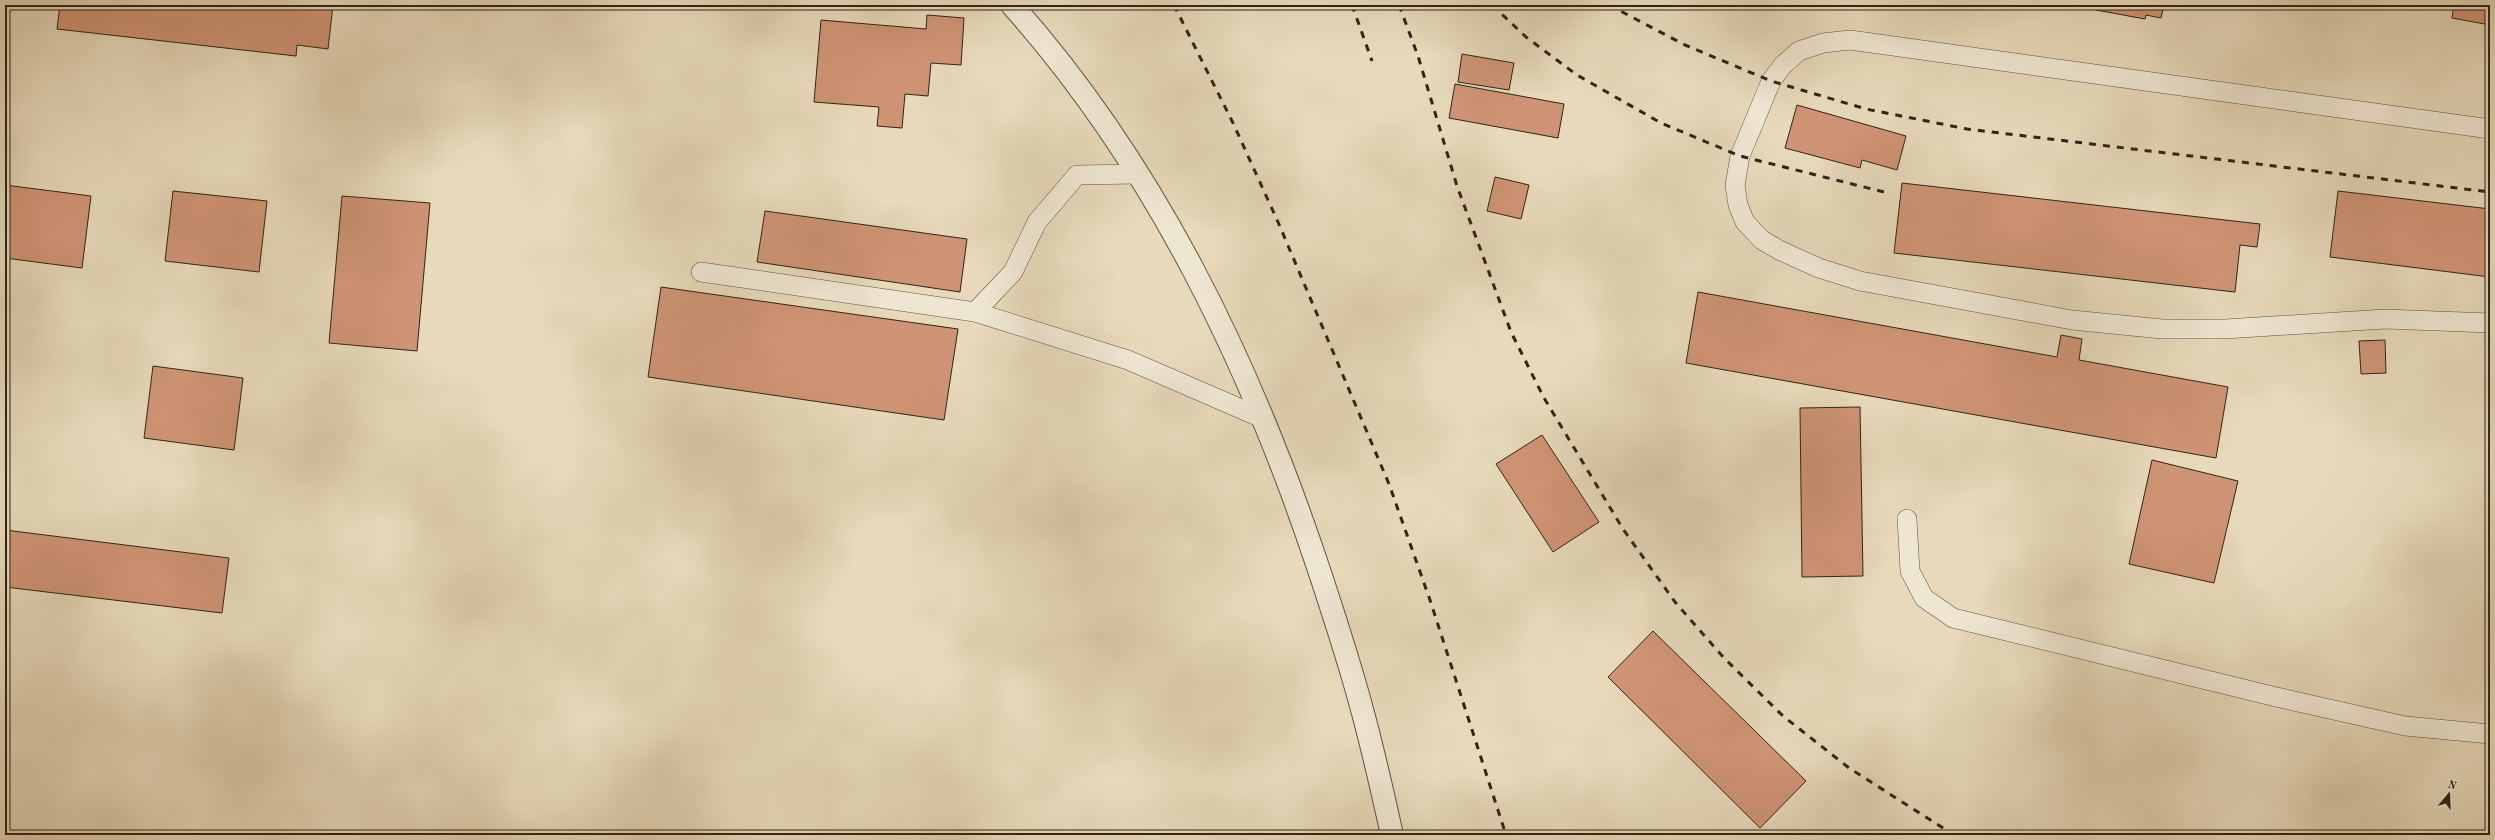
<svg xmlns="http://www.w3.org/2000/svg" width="2495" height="840" viewBox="0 0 2495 840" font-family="'Old Standard TT',serif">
  <rect width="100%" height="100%" fill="#e7d9ba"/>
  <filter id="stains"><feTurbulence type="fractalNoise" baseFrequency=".005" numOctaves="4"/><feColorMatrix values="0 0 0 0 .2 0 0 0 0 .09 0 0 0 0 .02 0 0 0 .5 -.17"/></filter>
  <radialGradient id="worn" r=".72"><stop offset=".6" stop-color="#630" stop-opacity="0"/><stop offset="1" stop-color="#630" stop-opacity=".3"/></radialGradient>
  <g fill="#cf9475" stroke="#2e2518">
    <path d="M60,5h273l-5,44 -31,-4 -1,11 -239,-27z"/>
    <path d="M2069,5h95l-3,13 -15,-3 -1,4z"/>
    <path d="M2454,5h36v20l-38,-7z"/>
    <path d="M927,15l37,3 -3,47 -30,-2 -3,33 -23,-2 -3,34 -25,-2 2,-19 -65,-5 7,-82 105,9z"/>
    <path d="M1462,54l52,9 -5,27 -51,-8z"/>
    <path d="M1455,84l109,20 -6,34 -109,-20z"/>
    <path d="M1797,105l109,31 -9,34 -35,-10 -2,8 -75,-20z"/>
    <path d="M1495,177l34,8 -8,34 -34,-8z"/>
    <path d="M1902,183l358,41 -3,23 -17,-2 -5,47 -341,-39z"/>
    <path d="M5,185l86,11 -9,72 -77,-10z"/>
    <path d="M173,191l94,10 -8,71 -94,-11z"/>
    <path d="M2338,191l152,18v68l-160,-20z"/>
    <path d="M342,196l88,7 -13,148 -88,-8z"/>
    <path d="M765,211l202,28 -7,53 -203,-30z"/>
    <path d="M661,287l297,42 -14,91 -296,-43z"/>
    <path d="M1698,292l359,65 4,-22 21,4 -3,21 149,27 -12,71 -530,-95z"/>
    <path d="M2385,340l1,33 -25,1 -2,-33z"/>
    <path d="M153,366l90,12 -9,72 -90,-12z"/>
    <path d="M1860,407l3,169 -61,1 -2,-169z"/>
    <path d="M1542,435l57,87 -46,30 -57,-88z"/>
    <path d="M2152,460l86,21 -24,102 -85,-19z"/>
    <path d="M5,530l224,28 -7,55 -217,-26z"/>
    <path d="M1653,631l153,150 -46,47 -152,-151z"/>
  </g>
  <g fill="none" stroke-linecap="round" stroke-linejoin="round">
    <g stroke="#5c5240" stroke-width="20">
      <g id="lane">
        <path d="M2490,129l-640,-89 -27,3 -24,8 -16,14 -12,16 -31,75 -5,29 3,20 7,17 17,18 19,11 38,17 41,13 212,39 90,9h63l160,-10 105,4"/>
        <path d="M701,272l274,40 153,48 134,58"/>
        <path d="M975,312l38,-40 24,-50 40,-47 60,-1"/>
        <path d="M1907,519l3,52 14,27 29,20 319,78 133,30 85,8"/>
      </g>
    </g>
    <g stroke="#5c5240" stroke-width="24">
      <path id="street" d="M1012,5c144,162 238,358 306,562 16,48 32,97 45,146 11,41 20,81 29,122"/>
    </g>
    <use href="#lane" stroke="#efe6d2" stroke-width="19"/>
    <use href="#street" stroke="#efe6d2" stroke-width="22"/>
    <g stroke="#2e2518" stroke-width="3" stroke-dasharray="7 7" stroke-linecap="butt">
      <path d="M1174,5l59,118 45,99 111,262 41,116 76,235"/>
      <path d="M1352,5l20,56"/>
      <path d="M1399,5l19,51 39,130 54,146 33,66 79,131 52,73 49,56 59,58 66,52 105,67"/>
      <path d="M1492,5l34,32 51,38 84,48 79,33 144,36"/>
      <path d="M1609,5l76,40 86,36 95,28 101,20 523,63"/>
    </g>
  </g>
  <rect width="2495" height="840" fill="none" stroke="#e7d9ba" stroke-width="20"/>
  <rect x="6" y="6" width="2483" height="828" fill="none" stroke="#2e2518" stroke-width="2"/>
  <rect x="10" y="10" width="2475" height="820" fill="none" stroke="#2e2518"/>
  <g transform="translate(2449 794) rotate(19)" stroke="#efe6d2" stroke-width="3" paint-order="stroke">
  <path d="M0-3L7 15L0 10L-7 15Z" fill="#2e2518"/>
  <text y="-6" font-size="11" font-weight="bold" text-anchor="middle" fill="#2e2518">N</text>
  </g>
  <rect width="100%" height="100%" filter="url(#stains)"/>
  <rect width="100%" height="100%" fill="url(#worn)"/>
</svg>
